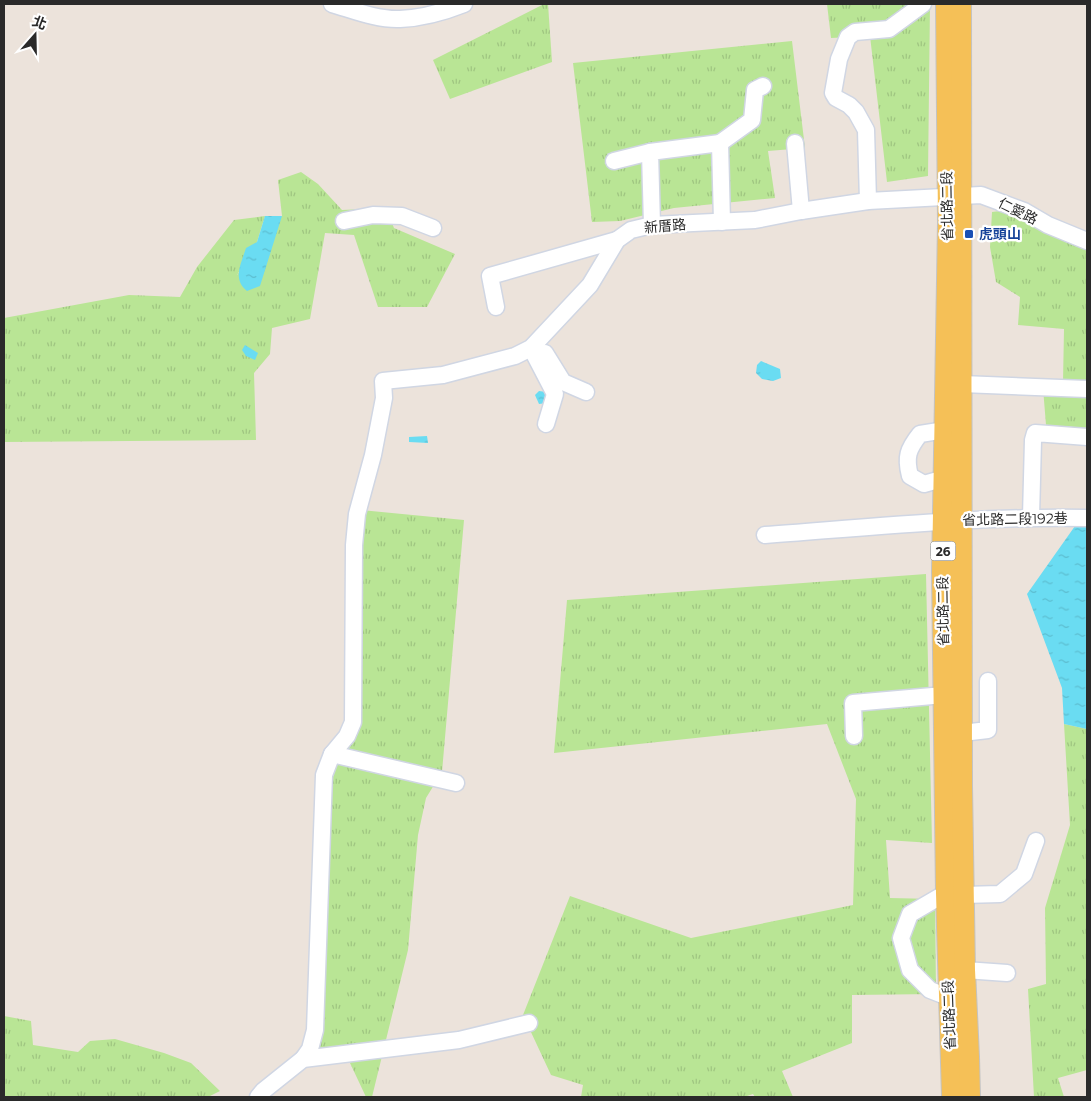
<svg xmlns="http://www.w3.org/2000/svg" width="1091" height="1101" viewBox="0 0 1091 1101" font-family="Montserrat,'Noto Sans TC',sans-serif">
  <defs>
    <pattern id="grass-tufts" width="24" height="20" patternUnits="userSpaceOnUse" patternTransform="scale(1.25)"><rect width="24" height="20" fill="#b9e595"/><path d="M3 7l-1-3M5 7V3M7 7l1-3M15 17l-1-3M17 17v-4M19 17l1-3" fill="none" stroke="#9fc581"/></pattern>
    <pattern id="water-ripples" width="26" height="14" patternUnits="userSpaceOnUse" patternTransform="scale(1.25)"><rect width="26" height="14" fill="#6adcf2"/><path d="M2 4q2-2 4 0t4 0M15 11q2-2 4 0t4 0" fill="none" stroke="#5cbdd0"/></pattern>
  </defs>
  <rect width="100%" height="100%" fill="#ece3db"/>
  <g fill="url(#grass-tufts)">
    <path d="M544,4h4l4,58 -102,37 -17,-39z"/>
    <path d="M827,4h103l-2,172 -41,6 -17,-146 -39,2z"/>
    <path d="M792,41l13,107 -37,3 7,47 -101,10 -54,13 -28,1 -19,-159z"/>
    <path d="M301,172l17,12 24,26 44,-2 8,20 61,26 -28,53h-49l-24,-72 -29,-2 -15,86 -38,9 -2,26 -16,19 2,67 -252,2v-124l125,-23 51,2 17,-30 37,-47 31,-4 -8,26 -20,33 45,-59 -4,-36z"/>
    <path d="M1000,211l11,1 76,32v184l-41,-3 -3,-37 20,-6 1,-53 -46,-4 2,-28 -24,-15 -6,-35 2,-35z"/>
    <path d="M361,510l103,10 -22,252 -16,26 -8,37 -10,115 -36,147h-6l-16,-34 7,-13 -59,5 13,-12 17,-276 22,-38z"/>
    <path d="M926,574l6,269 -46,-3 4,58 45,1 1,95 -84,1v48l-70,28 11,26h-38l-2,-3 -9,3h-163l2,-12 -32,-10 -28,-60 47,-119 121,42 162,-33 3,-106 -29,-75 -273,29 13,-153z"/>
    <path d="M1064,724l23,5v341l-29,8 6,19h-30l-6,-108 18,-5 -1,-76 25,-83z"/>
    <path d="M4,1016l27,5 2,24 45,7 12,-11 25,-2 49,14 27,10 29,28 -12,6h-204z"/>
  </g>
  <g fill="url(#water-ripples)">
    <path d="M265,216h17l-22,70 -13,5c-15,-12 -6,-27 -1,-43l11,-6z"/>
    <path d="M245,345l13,8 -3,7 -9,-4 -4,-6z"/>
    <path d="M761,361l19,8 1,9 -8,3 -11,-2 -6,-6 1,-8z"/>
    <path d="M539,391l7,1 1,11 -8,1 -4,-9z"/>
    <path d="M427,436l1,7 -19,-1v-5z"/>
    <path d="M1075,526l12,1v202l-23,-5 -2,-36 -35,-94z"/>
  </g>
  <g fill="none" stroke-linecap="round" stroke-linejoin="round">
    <g stroke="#d0d6e3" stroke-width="19">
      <g id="minor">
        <path d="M332,4c21,6 45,16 68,15 22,-1 44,-7 64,-15"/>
        <path d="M720,143l32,-23 3,-30 8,-4"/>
        <path d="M795,143l6,68"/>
        <path d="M614,161l36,-9"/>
        <path d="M868,201l-2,-71 -10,-18 -7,-7 -13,-7 -3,-5 6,-34 9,-22 7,-5 34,-3 34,-25"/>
        <path d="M344,221l29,-6 29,1 31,12"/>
        <path d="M652,225l-2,-73 70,-9 2,79"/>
        <path d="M496,307l-6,-31 127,-36"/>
        <path d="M531,348l24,46 -9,30"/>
        <path d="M545,353l18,29 23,10"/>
        <path d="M962,384l125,5"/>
        <path d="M945,430l-25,4c-12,15 -15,23 -10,42l14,8 21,-6"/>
        <path d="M1031,517l2,-77 2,-7 52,4"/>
        <path d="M765,535c107,-8 215,-19 322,-17"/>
        <path d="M962,733l26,-3v-49"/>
        <path d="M854,736l-1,-33 91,-8"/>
        <path d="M332,754l124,29"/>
        <path d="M946,893l-36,21 -9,24 9,32 20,20 18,7"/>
        <path d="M963,895l37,-1 24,-20 12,-33"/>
        <path d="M965,970l42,3"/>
        <path d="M303,1059l7,-10 5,-19 9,-255 8,-21 15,-18 6,-14 1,-177 3,-31 16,-59 11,-57 -1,-17 60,-6 72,-19 16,-8 59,-63 27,-45 14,-10 21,-5 103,-5 46,-9 67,-10 113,-6 43,16 24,14 39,16"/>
        <path d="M258,1097l5,-6 40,-32 156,-19 70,-17"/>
      </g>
    </g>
    <g stroke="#c3c3c3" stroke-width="22">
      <g id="major">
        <path d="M946,4l2,219 -6,348 4,322 6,204"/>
        <path d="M961,4l1,782 3,184 4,87 1,40"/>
      </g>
    </g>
    <use href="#minor" stroke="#fff" stroke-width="16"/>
    <use href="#major" stroke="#f5c057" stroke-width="20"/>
  </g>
  <rect fill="#1a4fb4" stroke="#fff" stroke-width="2" x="964" y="229" width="10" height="10" rx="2.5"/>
  <g text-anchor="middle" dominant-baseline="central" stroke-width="4.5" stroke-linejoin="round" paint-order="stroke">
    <rect fill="#fff" stroke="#6a6a6a" stroke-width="1" x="930.5" y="541.5" width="25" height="19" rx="4"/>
    <g font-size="12" font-weight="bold" fill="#2a2a2a">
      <text x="943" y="551">26</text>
    </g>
    <g font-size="14" fill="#2a2a2a" stroke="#fff">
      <text transform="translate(947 206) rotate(-91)">省北路二段</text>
      <text transform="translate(1018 211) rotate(26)">仁愛路</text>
      <text transform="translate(665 226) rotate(-5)">新厝路</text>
      <text transform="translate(1015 519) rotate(-1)">省北路二段192巷</text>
      <text transform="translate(943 611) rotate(-91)">省北路二段</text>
      <text transform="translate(949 1015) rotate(-92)">省北路二段</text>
    </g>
    <g font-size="14" font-weight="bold" fill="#164399" stroke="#fff" text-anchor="start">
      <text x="979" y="234">虎頭山</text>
    </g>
  </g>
  <rect width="1091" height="1101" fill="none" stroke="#2a2a2a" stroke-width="10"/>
  <g transform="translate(35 35) rotate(20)" stroke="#ffffff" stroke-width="4" paint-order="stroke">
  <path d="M0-4L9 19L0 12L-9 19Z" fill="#2a2a2a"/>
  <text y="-8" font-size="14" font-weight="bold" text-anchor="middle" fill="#2a2a2a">北</text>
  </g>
</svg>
